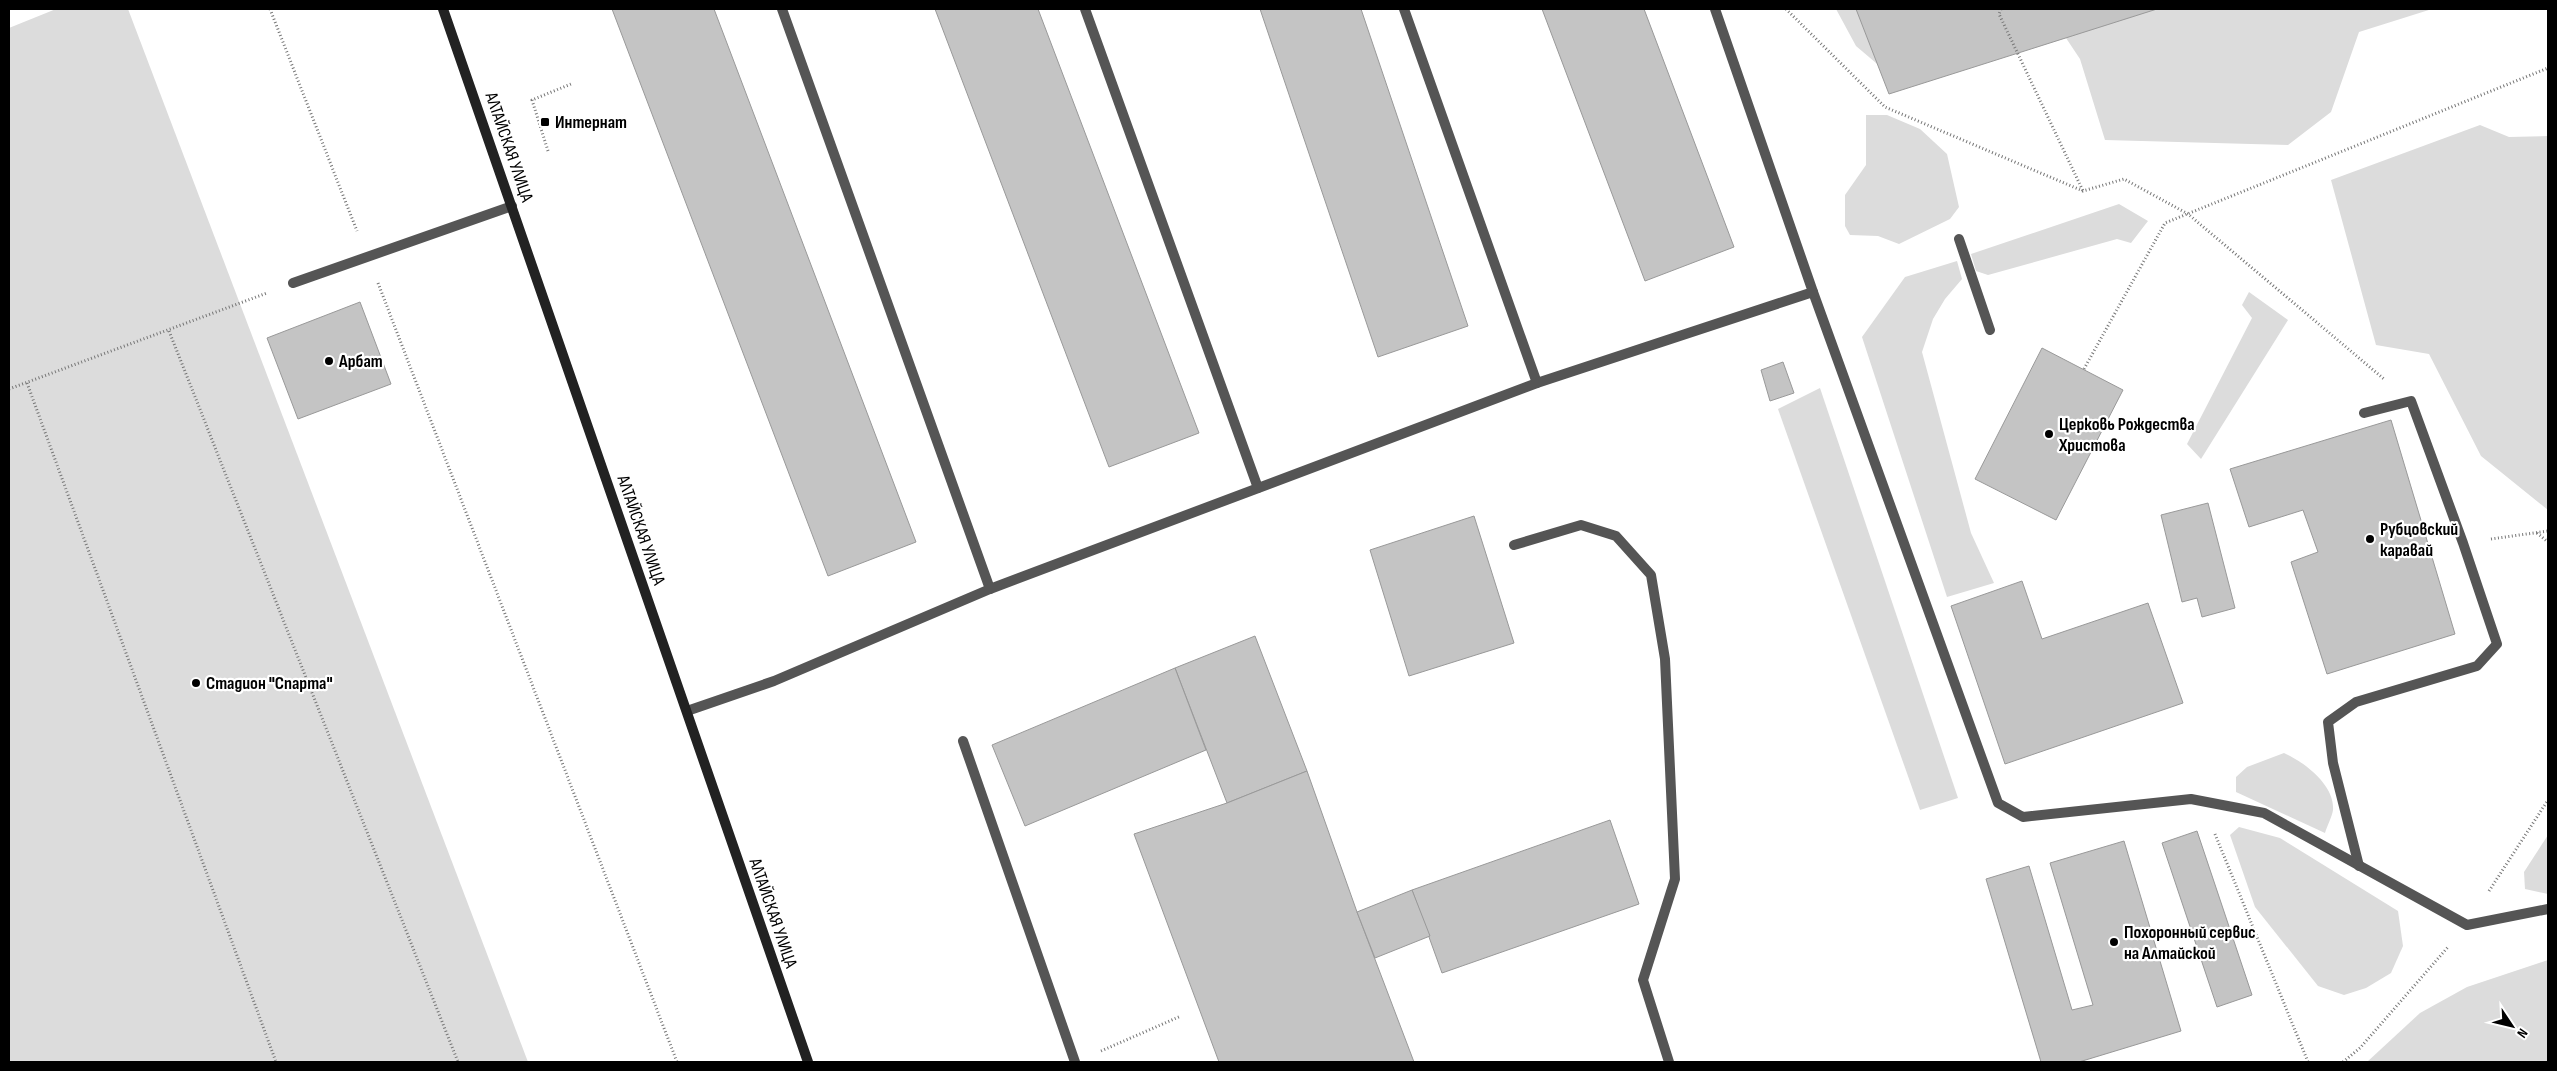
<svg xmlns="http://www.w3.org/2000/svg" width="2557" height="1071" viewBox="0 0 2557 1071" font-family="'Sofia Sans Condensed',sans-serif">
  <rect width="100%" height="100%" fill="#fff"/>
  <g fill="#dcdcdc">
    <path d="M56,9h72l400,1053h-519v-1034z"/>
    <path d="M1836,9h596l-73,23 -28,80 -43,33 -183,-5 -25,-81 -22,-33 -162,54 -40,-34z"/>
    <path d="M1866,115h21l33,14 27,25 12,53 -9,12 -51,25 -21,-8 -28,-1 -5,-9v-31l21,-30z"/>
    <path d="M2480,125l29,12 39,-1v374l-67,-54 -52,-102 -53,-9 -45,-165z"/>
    <path d="M2119,204l29,17 -17,22 -14,-4 -129,36 -12,-4 -5,-17z"/>
    <path d="M1957,261l5,18 -17,20 -12,20 -11,33 49,181 23,50 -47,14 -85,-260 43,-60z"/>
    <path d="M2249,292l39,28 -87,139 -14,-15 65,-126 -10,-13z"/>
    <path d="M1820,388l138,410 -38,12 -142,-401z"/>
    <path d="M2284,753c20,9 51,32 49,57 -1,7 -6,16 -8,23l-89,-41v-15l11,-10z"/>
    <path d="M2239,827l41,11 118,73 5,35 -12,27 -25,15 -22,7 -26,-9 -63,-79 -25,-72z"/>
    <path d="M2548,835v59l-23,-5 -1,-17z"/>
    <path d="M2548,960v102h-181l53,-49 47,-26z"/>
  </g>
  <g fill="#c4c4c4" stroke="#999">
    <path d="M612,9h102l202,533 -88,34z"/>
    <path d="M935,9h103l161,424 -90,34z"/>
    <path d="M1260,9h101l107,317 -90,31z"/>
    <path d="M1542,9h102l90,238 -89,34z"/>
    <path d="M1856,9h301l-268,85z"/>
    <path d="M360,302l31,82 -93,35 -31,-81z"/>
    <path d="M2042,348l81,42 -67,130 -81,-41z"/>
    <path d="M1783,362l11,31 -24,8 -9,-31z"/>
    <path d="M2391,420l64,214 -128,40 -36,-112 27,-10 -15,-42 -54,17 -19,-58z"/>
    <path d="M2208,503l27,105 -33,9 -5,-19 -15,4 -21,-87z"/>
    <path d="M1474,516l40,127 -105,33 -39,-126z"/>
    <path d="M2022,581l20,58 106,-36 35,100 -178,61 -54,-158z"/>
    <path d="M1255,636l52,135 -80,32 -52,-135z"/>
    <path d="M1175,668l31,82 -181,76 -33,-81z"/>
    <path d="M1307,771l50,141 57,150h-195l-85,-228 93,-31z"/>
    <path d="M1610,820l29,84 -197,69 -30,-83z"/>
    <path d="M2197,831l55,164 -35,12 -55,-164z"/>
    <path d="M2124,841l57,190 -102,31h-38l-55,-183 43,-13 43,144 21,-5 -43,-142z"/>
    <path d="M1412,890l18,46 -55,22 -18,-46z"/>
  </g>
  <g fill="none" stroke-linecap="round" stroke-linejoin="round">
    <g stroke="#777" stroke-width="3" stroke-dasharray="1 2.5" stroke-linecap="butt">
      <path d="M270,9l87,222"/>
      <path d="M1786,9l99,98 198,84 41,-12 64,35 196,165"/>
      <path d="M2001,9l-2,5 84,177"/>
      <path d="M548,151l-16,-51 39,-16"/>
      <path d="M378,283l299,779"/>
      <path d="M169,331l289,731"/>
      <path d="M2084,369l81,-146 383,-155"/>
      <path d="M27,383l249,679"/>
      <path d="M9,389l258,-96"/>
      <path d="M2537,533l11,9"/>
      <path d="M2491,539l57,-8"/>
      <path d="M2215,834l93,228"/>
      <path d="M2489,891l59,-91"/>
      <path d="M1101,1051l80,-35"/>
      <path d="M2343,1062l17,-14 88,-101"/>
    </g>
    <g stroke="#555" stroke-width="10">
      <path d="M782,9l208,580"/>
      <path d="M1085,9l173,479"/>
      <path d="M1404,9l133,374"/>
      <path d="M1959,239l31,91"/>
      <path d="M293,283l219,-77"/>
      <path d="M1813,292l185,511 25,14 168,-18 73,14 203,112 81,-16"/>
      <path d="M1514,545l67,-20 35,11 35,39 14,84 10,220 -32,101 26,82"/>
      <path d="M687,711l87,-30 216,-92 547,-206 276,-91 -98,-283"/>
      <path d="M963,741l112,321"/>
      <path d="M2359,866l-26,-103 -5,-41 28,-20 121,-36 20,-22 -34,-101 -52,-142 -47,12"/>
    </g>
    <path stroke="#222" stroke-width="10" d="M443,9l365,1053"/>
  </g>
  <g fill="#000" stroke="#fff" stroke-width="2">
    <rect x="540" y="117" width="10" height="10" rx="2.5"/>
    <circle cx="329" cy="361" r="5"/>
    <circle cx="2049" cy="434" r="5"/>
    <circle cx="2370" cy="539" r="5"/>
    <circle cx="196" cy="683" r="5"/>
    <circle cx="2114" cy="942" r="5"/>
  </g>
  <g text-anchor="middle" dominant-baseline="central" stroke-width="4.5" stroke-linejoin="round" paint-order="stroke">
    <g font-size="18" font-weight="bold" fill="#000" stroke="#fff" text-anchor="start">
      <text x="555" y="122">Интернат</text>
      <text x="339" y="361">Арбат</text>
      <text x="2059" y="424">Церковь Рождества<tspan x="2059" dy="21">Христова</tspan></text>
      <text x="2380" y="529">Рубцовский<tspan x="2380" dy="21">каравай</tspan></text>
      <text x="206" y="683">Стадион "Спарта"</text>
      <text x="2124" y="932">Похоронный сервис<tspan x="2124" dy="21">на Алтайской</tspan></text>
    </g>
    <g font-size="18" fill="#000" stroke="#fff">
      <text transform="translate(509 147) rotate(71)">АЛТАЙСКАЯ УЛИЦА</text>
      <text transform="translate(641 530) rotate(71)">АЛТАЙСКАЯ УЛИЦА</text>
      <text transform="translate(773 913) rotate(71)">АЛТАЙСКАЯ УЛИЦА</text>
    </g>
  </g>
  <rect width="2557" height="1071" fill="none" stroke="#000000" stroke-width="20"/>
  <g transform="translate(2512 1026) rotate(125)" stroke="#ffffff" stroke-width="4" paint-order="stroke">
  <path d="M0-4L9 19L0 12L-9 19Z" fill="#000000"/>
  <text y="-8" font-size="14" font-weight="bold" text-anchor="middle" fill="#000000">N</text>
  </g>
</svg>
